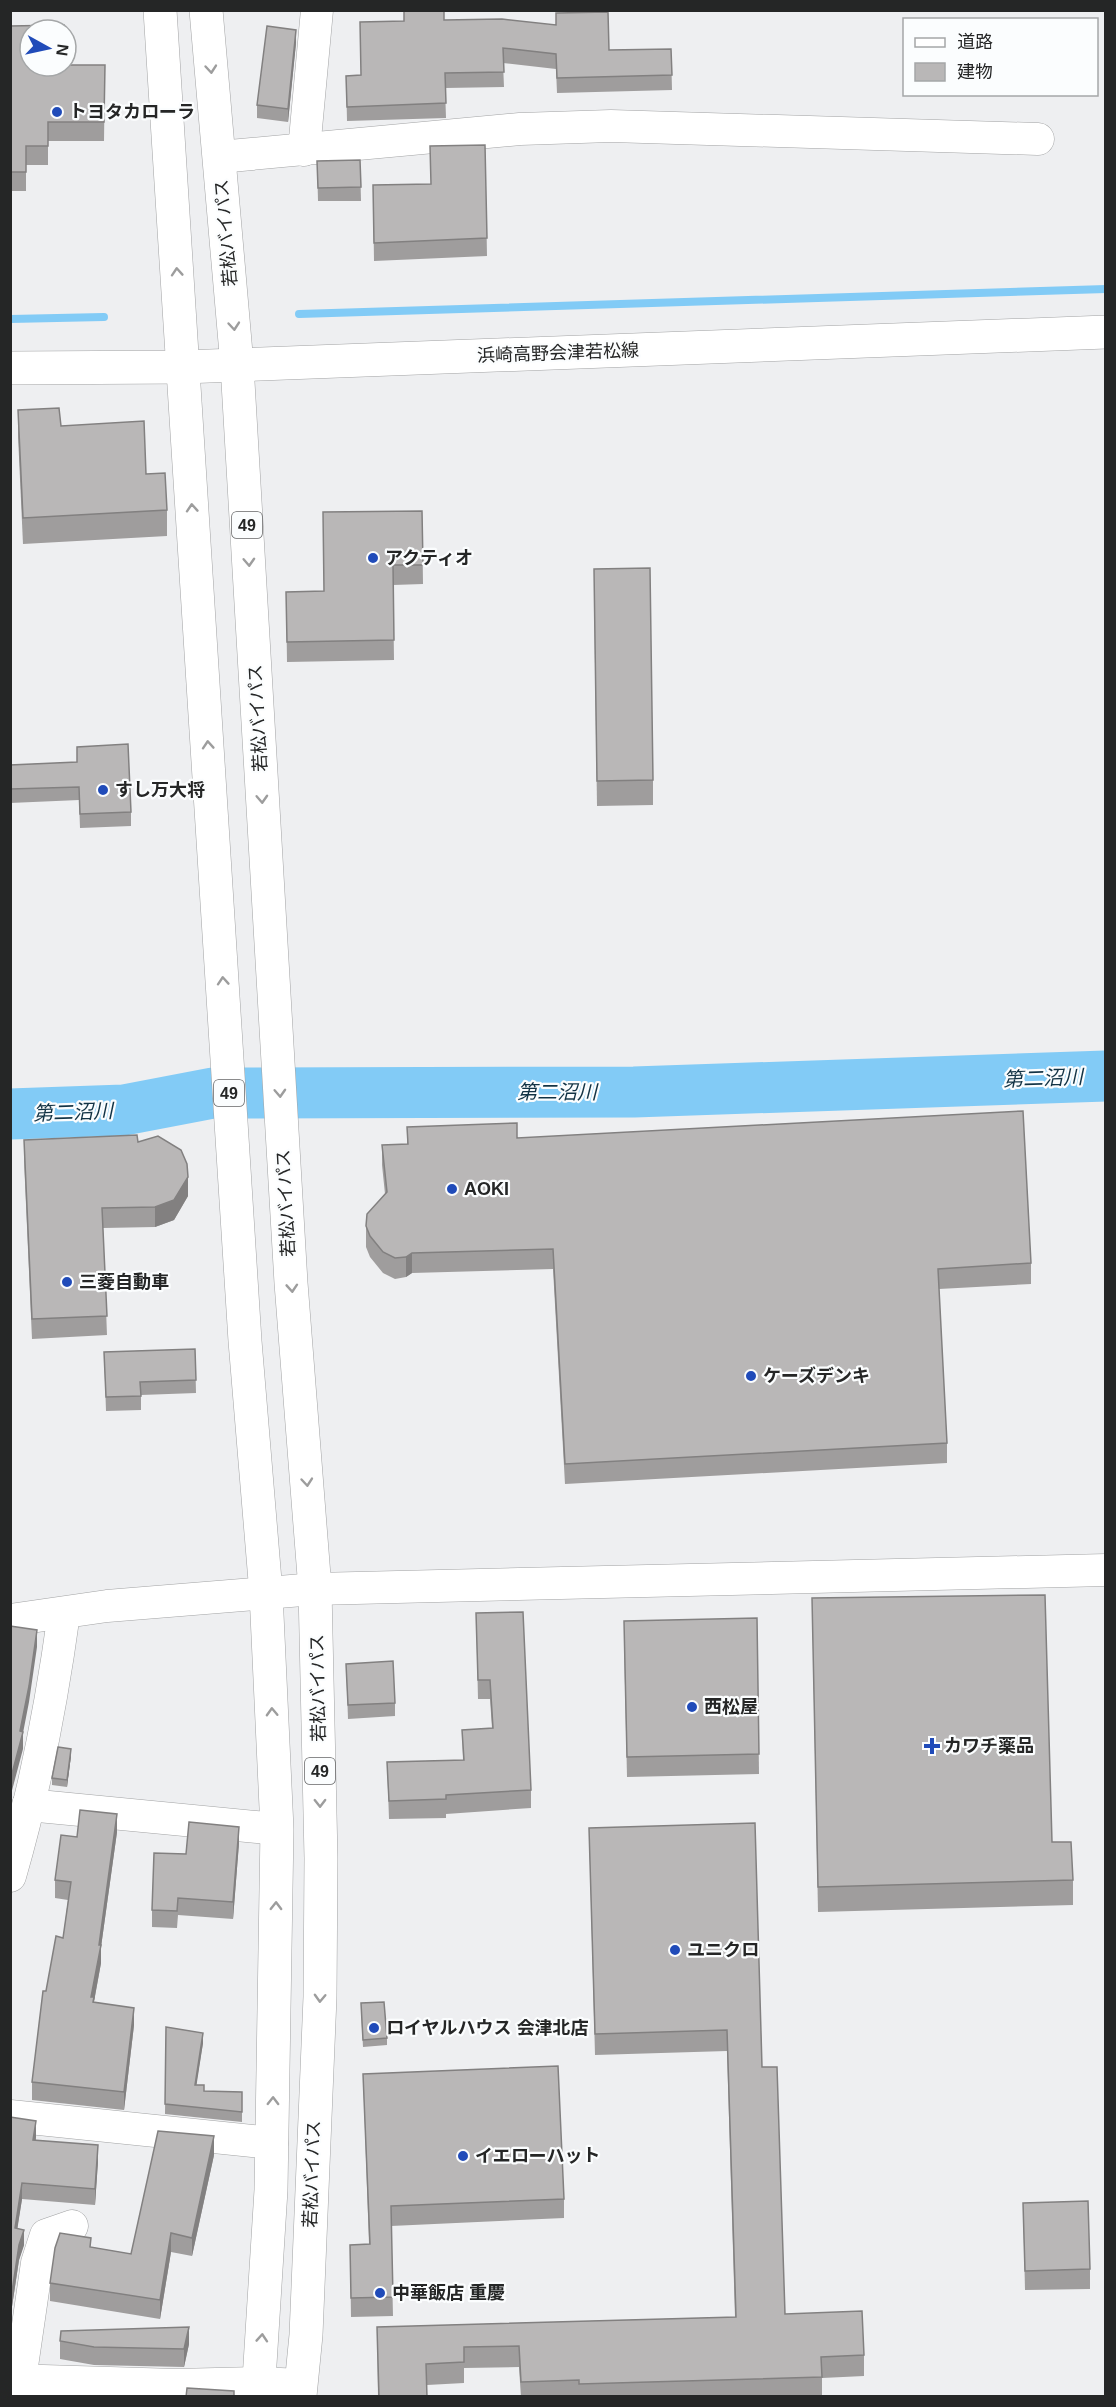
<svg xmlns="http://www.w3.org/2000/svg" width="1116" height="2407" viewBox="0 0 1116 2407" font-family="Helvetica,'Noto Sans JP',sans-serif">
  <rect width="100%" height="100%" fill="#eeeff1"/>
  <g fill="none" stroke-linecap="round" stroke-linejoin="round">
    <g stroke="#82cbf6" stroke-width="8">
      <path d="M299,314l807,-25"/>
      <path d="M10,319l94,-2"/>
    </g>
    <path stroke="#82cbf6" stroke-width="51" d="M10,1114l114,-4 89,-17 421,-1 472,-16"/>
    <g stroke="#a2a3a4" stroke-width="33">
      <g id="minor">
        <path d="M304,150l13,-140"/>
        <path d="M219,157l301,-28 91,-3 427,13"/>
        <path d="M10,1620l97,-14 208,-17 791,-19"/>
        <path d="M28,1805l249,24"/>
        <path d="M10,1876c25,-86 42,-175 54,-263"/>
        <path d="M10,2116l262,27"/>
        <path d="M10,2380l166,5 83,-2 42,2"/>
        <path d="M20,2380l17,-117 9,-28 26,-9"/>
      </g>
    </g>
    <g stroke="#a2a3a4" stroke-width="34">
      <path id="secondary" d="M10,368l173,-1 923,-35"/>
    </g>
    <g stroke="#a2a3a4" stroke-width="34">
      <g id="trunk">
        <path d="M160,10l85,1331 21,252 11,236 -6,361 -13,206"/>
        <path d="M206,10l31,355 54,918 24,306 6,269 -1,139 -14,338 -6,61"/>
      </g>
    </g>
    <use href="#minor" stroke="#fff" stroke-width="32"/>
    <use href="#secondary" stroke="#fff" stroke-width="33"/>
    <use href="#trunk" stroke="#fff" stroke-width="33"/>
  </g>
  <g fill="#9f9d9d">
    <path d="M444,20l165,30 62,-1 1,41 -115,3 -1,-24 -53,-6 1,24 -59,1 1,30 -99,3 -1,-45 15,-1z"/>
    <path d="M10,26l20,40 75,-1 -1,76h-56v24h-22v26h-16z"/>
    <path d="M296,43l-8,79 -31,-4v-13z"/>
    <path d="M485,145l2,111 -113,5 -1,-76 58,-1z"/>
    <path d="M360,160l1,41h-43l-1,-40z"/>
    <path d="M18,410l43,16 85,48 21,36v26l-144,8 -5,-108z"/>
    <path d="M422,511l1,73 -30,1 1,75 -107,2 -1,-70 38,-1z"/>
    <path d="M594,594l59,186v25l-56,1z"/>
    <path d="M77,747l54,65v14l-51,2 -1,-28 -69,3v-38l67,-3z"/>
    <path d="M407,1127l110,11 514,125v21l-92,5 8,154v20l-382,21 -12,-215 -141,4 -6,4 -11,2 -12,-6 -13,-16 -4,-10v-21l19,-32 -3,-29v-20l25,-1z"/>
    <path d="M24,1140l114,2 50,54 -14,24 -19,7 -52,1 4,107 -75,4 -8,-179z"/>
    <path d="M195,1349l1,44 -55,2v15l-35,1 -2,-59z"/>
    <path d="M812,1598l240,244 21,38v25l-255,7z"/>
    <path d="M476,1613l55,177v18l-85,6v4l-57,1 -2,-57 76,-2 -1,-30 30,-2 -2,-29h-12z"/>
    <path d="M757,1618l2,156 -132,3 -3,-136z"/>
    <path d="M346,1664l49,39v13l-47,3z"/>
    <path d="M71,1756l-4,31 -15,-2v-7z"/>
    <path d="M589,1828l173,239 23,247 79,41v21l-42,2v19h-301l-2,-30 -55,1v15l-37,2v12h-49l-1,-70 358,-10 -8,-266 -132,4z"/>
    <path d="M117,1832l-16,115v16l-7,39 40,23 -10,85 -92,-10v-18l14,-91 17,-53 5,-38 -13,-2v-18l22,-43z"/>
    <path d="M239,1843l-6,76 -55,-4 -1,13 -25,-1v-17l34,-56z"/>
    <path d="M361,2010l26,28v7l-24,2z"/>
    <path d="M166,2027l37,16 -7,42 8,6 38,1v30l-77,-8z"/>
    <path d="M363,2074l201,125v19l-173,8 2,90 -42,1 -1,-72 19,-1z"/>
    <path d="M10,2117l26,20v3l62,21 -3,44 -73,-6 -5,30 7,16 -5,15 -9,60z"/>
    <path d="M214,2155l-22,101 -21,-4 -11,67 -110,-18v-18l41,-36 40,7z"/>
    <path d="M1023,2203l67,66v20l-65,1z"/>
    <path d="M60,2341l129,3 -5,23 -90,-2 -34,-6z"/>
  </g>
  <g fill="#828080">
    <path d="M296,30v13l-8,79v-13z"/>
    <path d="M188,1177v19l-14,24 -19,7v-20z"/>
    <path d="M412,1253v20l-6,4v-20z"/>
    <path d="M37,1630v17l-8,55 -6,31v16l-13,49v-17z"/>
    <path d="M71,1749v7l-4,31v-7z"/>
    <path d="M117,1814v18l-16,115v16l-7,38v14l-3,-18z"/>
    <path d="M239,1827v16l-6,76v-17z"/>
    <path d="M134,2008v17l-10,85v-18z"/>
    <path d="M203,2033v10l-8,52v-10z"/>
    <path d="M36,2121v16l-3,19v-16z"/>
    <path d="M214,2136v19l-22,101v-18z"/>
    <path d="M98,2145v16l-3,44v-16z"/>
    <path d="M22,2183v16l-7,45v-16z"/>
    <path d="M24,2230v15l-5,15 -9,60v-15l9,-60z"/>
    <path d="M171,2233v19l-11,67v-19z"/>
    <path d="M189,2327v17l-5,23v-18z"/>
  </g>
  <g fill="#b9b7b7" stroke="#828080" stroke-width="1.5">
    <path d="M404,10h40v10l58,-1 54,6v-12l52,-1 1,38 62,-1 1,26 -115,3 -1,-24 -53,-6 1,24 -59,1 1,30 -99,4 -1,-31 15,-1 -1,-53 44,-1z"/>
    <path d="M64,25v5h-34v36h36v-1h39l-1,57h-56v24h-22v26h-16v-146z"/>
    <path d="M267,26l29,4 -8,79 -31,-4z"/>
    <path d="M485,145l2,93 -113,5 -1,-58 58,-1 -1,-38z"/>
    <path d="M360,160l1,27 -43,1 -1,-27z"/>
    <path d="M59,408l2,18 83,-5 2,53 19,-1 2,37 -144,8 -5,-108z"/>
    <path d="M422,511l1,54h-30l1,75 -107,2 -1,-50 38,-1 -1,-79z"/>
    <path d="M650,568l3,212 -56,1 -3,-212z"/>
    <path d="M128,744l3,68 -51,2 -1,-27 -69,2v-24l67,-3v-15z"/>
    <path d="M1023,1111l8,152 -93,6 9,174 -382,21 -12,-215 -141,4 -6,4 -11,1 -12,-6 -13,-16 -4,-10 1,-12 20,-22 -5,-47 26,-1 -1,-17 110,-4v15z"/>
    <path d="M137,1135l1,7 20,-6 23,14 6,14 1,13 -14,23 -19,7 -53,1 5,108 -75,3 -8,-179z"/>
    <path d="M195,1349l1,31 -56,2 1,14 -35,1 -2,-45z"/>
    <path d="M1045,1595l7,247h19l2,38 -255,7 -6,-289z"/>
    <path d="M523,1612l8,178 -85,5v4l-57,2 -2,-39 77,-2 -2,-30 31,-2 -3,-48h-12l-2,-67z"/>
    <path d="M757,1618l2,136 -132,3 -3,-136z"/>
    <path d="M10,1626l27,4 -8,56 -9,45 3,1 -13,49z"/>
    <path d="M393,1661l2,42 -47,2 -2,-41z"/>
    <path d="M58,1747l13,2 -4,31 -15,-2z"/>
    <path d="M80,1810l37,4 -18,131h2l-10,52h3l-1,5 41,6 -10,84 -92,-10 11,-91h3l10,-55 7,2 8,-56 -16,-2 6,-45 16,2z"/>
    <path d="M189,1822l50,5 -6,75 -55,-4 -1,13 -25,-1 2,-57 32,1z"/>
    <path d="M755,1823l7,244h15l8,247 77,-3 2,44 -43,2 1,20 -243,7v-4l-58,2 -2,-36 -55,1v15l-38,2 1,33h-48l-2,-70 359,-10 -9,-287 -132,4 -6,-206z"/>
    <path d="M384,2002l3,36 -24,2 -2,-37z"/>
    <path d="M166,2027l37,6 -8,52h9v6l38,1v20l-77,-8z"/>
    <path d="M558,2066l6,133 -173,7 2,91 -42,1 -1,-53 20,-1 -7,-170z"/>
    <path d="M10,2117l26,4 -3,19 65,5 -3,44 -73,-6 -7,45 9,2 -5,15 -9,60z"/>
    <path d="M158,2131l56,5 -22,102 -21,-5 -11,67 -110,-17 5,-35 5,-15 31,5 -1,9 41,7z"/>
    <path d="M1088,2201l2,68 -65,2 -2,-68z"/>
    <path d="M189,2327l-5,22 -90,-2 -34,-6 1,-10z"/>
    <path d="M187,2388l47,3v6h-48z"/>
  </g>
  <defs><path id="oneway-chevron" d="M-2-3.5L2.5 0L-2 3.5" fill="none" stroke-width="1.6" stroke-linecap="round" stroke-linejoin="round" transform="scale(1.5)"/></defs>
  <g stroke="#9d9d9d">
    <use href="#oneway-chevron" transform="translate(211 69) rotate(85)"/>
    <use href="#oneway-chevron" transform="translate(177 272) rotate(-94)"/>
    <use href="#oneway-chevron" transform="translate(234 326) rotate(85)"/>
    <use href="#oneway-chevron" transform="translate(192 508) rotate(-94)"/>
    <use href="#oneway-chevron" transform="translate(249 562) rotate(87)"/>
    <use href="#oneway-chevron" transform="translate(208 745) rotate(-94)"/>
    <use href="#oneway-chevron" transform="translate(262 799) rotate(87)"/>
    <use href="#oneway-chevron" transform="translate(223 981) rotate(-94)"/>
    <use href="#oneway-chevron" transform="translate(280 1093) rotate(87)"/>
    <use href="#oneway-chevron" transform="translate(292 1288) rotate(86)"/>
    <use href="#oneway-chevron" transform="translate(307 1482) rotate(85)"/>
    <use href="#oneway-chevron" transform="translate(272 1712) rotate(-92)"/>
    <use href="#oneway-chevron" transform="translate(320 1803) rotate(89)"/>
    <use href="#oneway-chevron" transform="translate(276 1906) rotate(-89)"/>
    <use href="#oneway-chevron" transform="translate(320 1998) rotate(92)"/>
    <use href="#oneway-chevron" transform="translate(273 2101) rotate(-89)"/>
    <use href="#oneway-chevron" transform="translate(262 2338) rotate(-86)"/>
  </g>
  <g fill="#204bb9" stroke="#fbfdfe" stroke-width="2">
    <circle cx="57" cy="112" r="6"/>
    <circle cx="373" cy="558" r="6"/>
    <circle cx="103" cy="790" r="6"/>
    <circle cx="452" cy="1189" r="6"/>
    <circle cx="67" cy="1282" r="6"/>
    <circle cx="751" cy="1376" r="6"/>
    <circle cx="692" cy="1707" r="6"/>
    <path d="M929 1737h6v6h6v6h-6v6h-6v-6h-6v-6h6z"/>
    <circle cx="675" cy="1950" r="6"/>
    <circle cx="374" cy="2028" r="6"/>
    <circle cx="463" cy="2156" r="6"/>
    <circle cx="380" cy="2293" r="6"/>
  </g>
  <g text-anchor="middle" dominant-baseline="central" stroke-width="4.5" stroke-linejoin="round" paint-order="stroke">
    <g fill="#fbfdfe" stroke="#656667" stroke-width="1.5">
      <rect x="232" y="512" width="30" height="26" rx="4.5"/>
      <rect x="214" y="1080" width="30" height="26" rx="4.5"/>
      <rect x="305" y="1758" width="30" height="26" rx="4.5"/>
    </g>
    <g font-size="16" font-weight="bold" fill="#252626">
      <text x="247" y="525">49</text>
      <text x="229" y="1093">49</text>
      <text x="320" y="1771">49</text>
    </g>
    <g font-size="18" font-weight="bold" fill="#252626" stroke="#fbfdfe" text-anchor="start">
      <text x="69" y="112">トヨタカローラ</text>
      <text x="385" y="558">アクティオ</text>
      <text x="115" y="790">すし万大将</text>
      <text x="464" y="1189">AOKI</text>
      <text x="79" y="1282">三菱自動車</text>
      <text x="763" y="1376">ケーズデンキ</text>
      <text x="704" y="1707">西松屋</text>
      <text x="944" y="1746">カワチ薬品</text>
      <text x="687" y="1950">ユニクロ</text>
      <text x="386" y="2028">ロイヤルハウス 会津北店</text>
      <text x="475" y="2156">イエローハット</text>
      <text x="392" y="2293">中華飯店 重慶</text>
    </g>
    <g font-size="18" fill="#252626" stroke="#fbfdfe">
      <text transform="translate(226 233) rotate(-95)">若松バイパス</text>
      <text transform="translate(558 353) rotate(-2)">浜崎高野会津若松線</text>
      <text transform="translate(258 718) rotate(-93)">若松バイパス</text>
      <text transform="translate(286 1203) rotate(-93)">若松バイパス</text>
      <text transform="translate(318 1688) rotate(-91)">若松バイパス</text>
      <text transform="translate(312 2174) rotate(-88)">若松バイパス</text>
    </g>
    <g font-size="20" font-style="italic" fill="#123345" stroke="#fbfdfe">
      <text transform="translate(1043 1078) rotate(-2)">第二沼川</text>
      <text x="557" y="1092">第二沼川</text>
      <text transform="translate(73 1112) rotate(-2)">第二沼川</text>
    </g>
  </g>
  <rect width="1116" height="2407" fill="none" stroke="#252626" stroke-width="24"/>
  <rect x="903" y="18" width="195" height="78" fill="#fbfdfe" stroke="#a5a7a8" stroke-width="1.5"/>
  <rect x="915" y="38" width="30" height="9" fill="#ffffff" stroke="#a5a7a8" stroke-width="1.5"/>
  <text x="957" y="48" font-size="18" fill="#252626">道路</text>
  <rect x="915" y="63" width="30" height="18" fill="#b9b7b7" stroke="#a5a7a8" stroke-width="1.5"/>
  <text x="957" y="78" font-size="18" fill="#252626">建物</text>
  <g transform="translate(48 48) rotate(98)"><circle r="28" fill="#fbfdfe" stroke="#a5a7a8" stroke-width="1.5"/>
  <path d="M0-4.5L10 22L0 15L-10 22Z" fill="#204bb9"/>
  <text y="-9" font-size="16" font-weight="bold" text-anchor="middle" fill="#252626">N</text>
  </g>
</svg>
